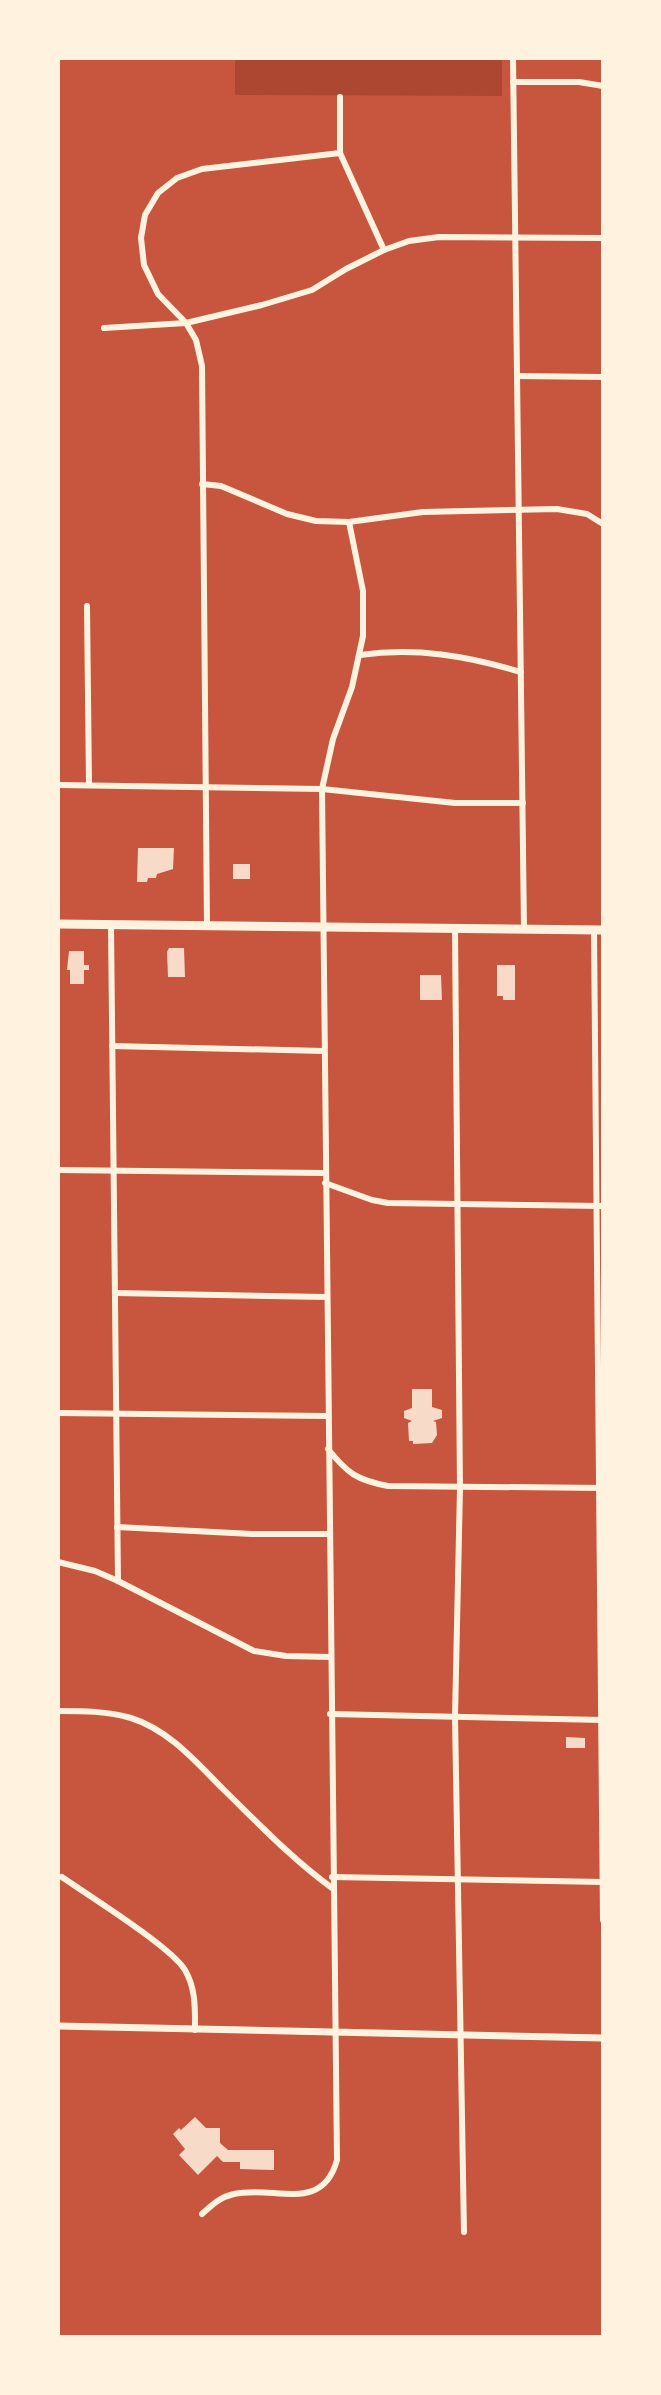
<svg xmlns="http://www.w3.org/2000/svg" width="661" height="2395" viewBox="0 0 661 2395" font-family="Barlow,sans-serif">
  <rect width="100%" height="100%" fill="#c8553d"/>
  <path fill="#ae4732" d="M235,58h267v38l-267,-1z"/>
  <g fill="#f7dbc8">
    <path d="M138,848h36l-1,21 -16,5 -1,4h-8l-1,4h-10z"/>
    <rect x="233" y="864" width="17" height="15"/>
    <path d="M169,948h15l1,29h-17l-1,-25z"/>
    <path d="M69,951h15v14h5v5h-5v14h-14v-14h-3z"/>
    <path d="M497,965h18v35h-12v-4h-6z"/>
    <path d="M420,975h21l1,25h-22z"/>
    <path d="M412,1389h20v18l10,3v8l-9,3 3,1 1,13 -5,8 -19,1v-3h-4l-1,-18 4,-2 -8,-3v-7l8,-3z"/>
    <path d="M566,1737l19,1v10h-19z"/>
    <path d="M195,2117l11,11h14v15l8,7h46v20l-34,-1v-7h-17l-6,-6 -19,19 -19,-20 6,-6 -12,-15 6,-6 2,2z"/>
  </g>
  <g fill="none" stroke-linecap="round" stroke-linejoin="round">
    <g stroke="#fff3e0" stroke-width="6">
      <path d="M513,58l11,871"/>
      <path d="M513,82h66l24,4"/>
      <path d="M340,97v56l44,97"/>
      <path d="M104,328l82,-5 76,-18 50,-15 34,-21 38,-19 25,-9 30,-4 164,1"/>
      <path d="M517,376l86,1"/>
      <path d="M202,484l19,2 66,28 29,7 33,1 74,-10 134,-3 30,5 16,10"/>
      <path d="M87,606l2,179"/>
      <path d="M360,655c56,-8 107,1 161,17"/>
      <path d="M58,785l264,4 133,14h68"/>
      <path d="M111,925l7,656"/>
      <path d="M207,926l-5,-560 -6,-26 -10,-17 -28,-29 -14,-29 -3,-27 4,-23 13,-22 19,-15 25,-9 138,-16"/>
      <path d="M455,929l5,559 -5,229 9,515"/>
      <path d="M594,930l9,990"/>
      <path d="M112,1046l212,5"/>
      <path d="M58,1170l267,3"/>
      <path d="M325,1183l47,17 16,3 215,3"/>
      <path d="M115,1293l211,4"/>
      <path d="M58,1413l270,3"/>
      <path d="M328,1449c20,25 29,31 60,37l215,2"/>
      <path d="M117,1527l135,7h78"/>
      <path d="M58,1562l37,9 23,10 136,70 32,5 44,1"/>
      <path d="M58,1711c25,0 49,0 73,7 38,12 65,44 92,71 35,34 69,70 109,99"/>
      <path d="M330,1714l273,6"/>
      <path d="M62,1877c27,19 108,69 123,93 11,19 10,39 10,60"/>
      <path d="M332,1877l271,5"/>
      <path d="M202,2214c10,-9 18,-17 32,-20 41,-9 88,20 103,-34l-15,-1371 11,-50 19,-52 11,-51v-45l-14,-69"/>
    </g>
    <path stroke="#fff3e0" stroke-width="7" d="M58,2026l545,12"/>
    <path stroke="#fff3e0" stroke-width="9" d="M58,924l545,6"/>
  </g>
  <rect width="661" height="2395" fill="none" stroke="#fff3e0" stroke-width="120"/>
</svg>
